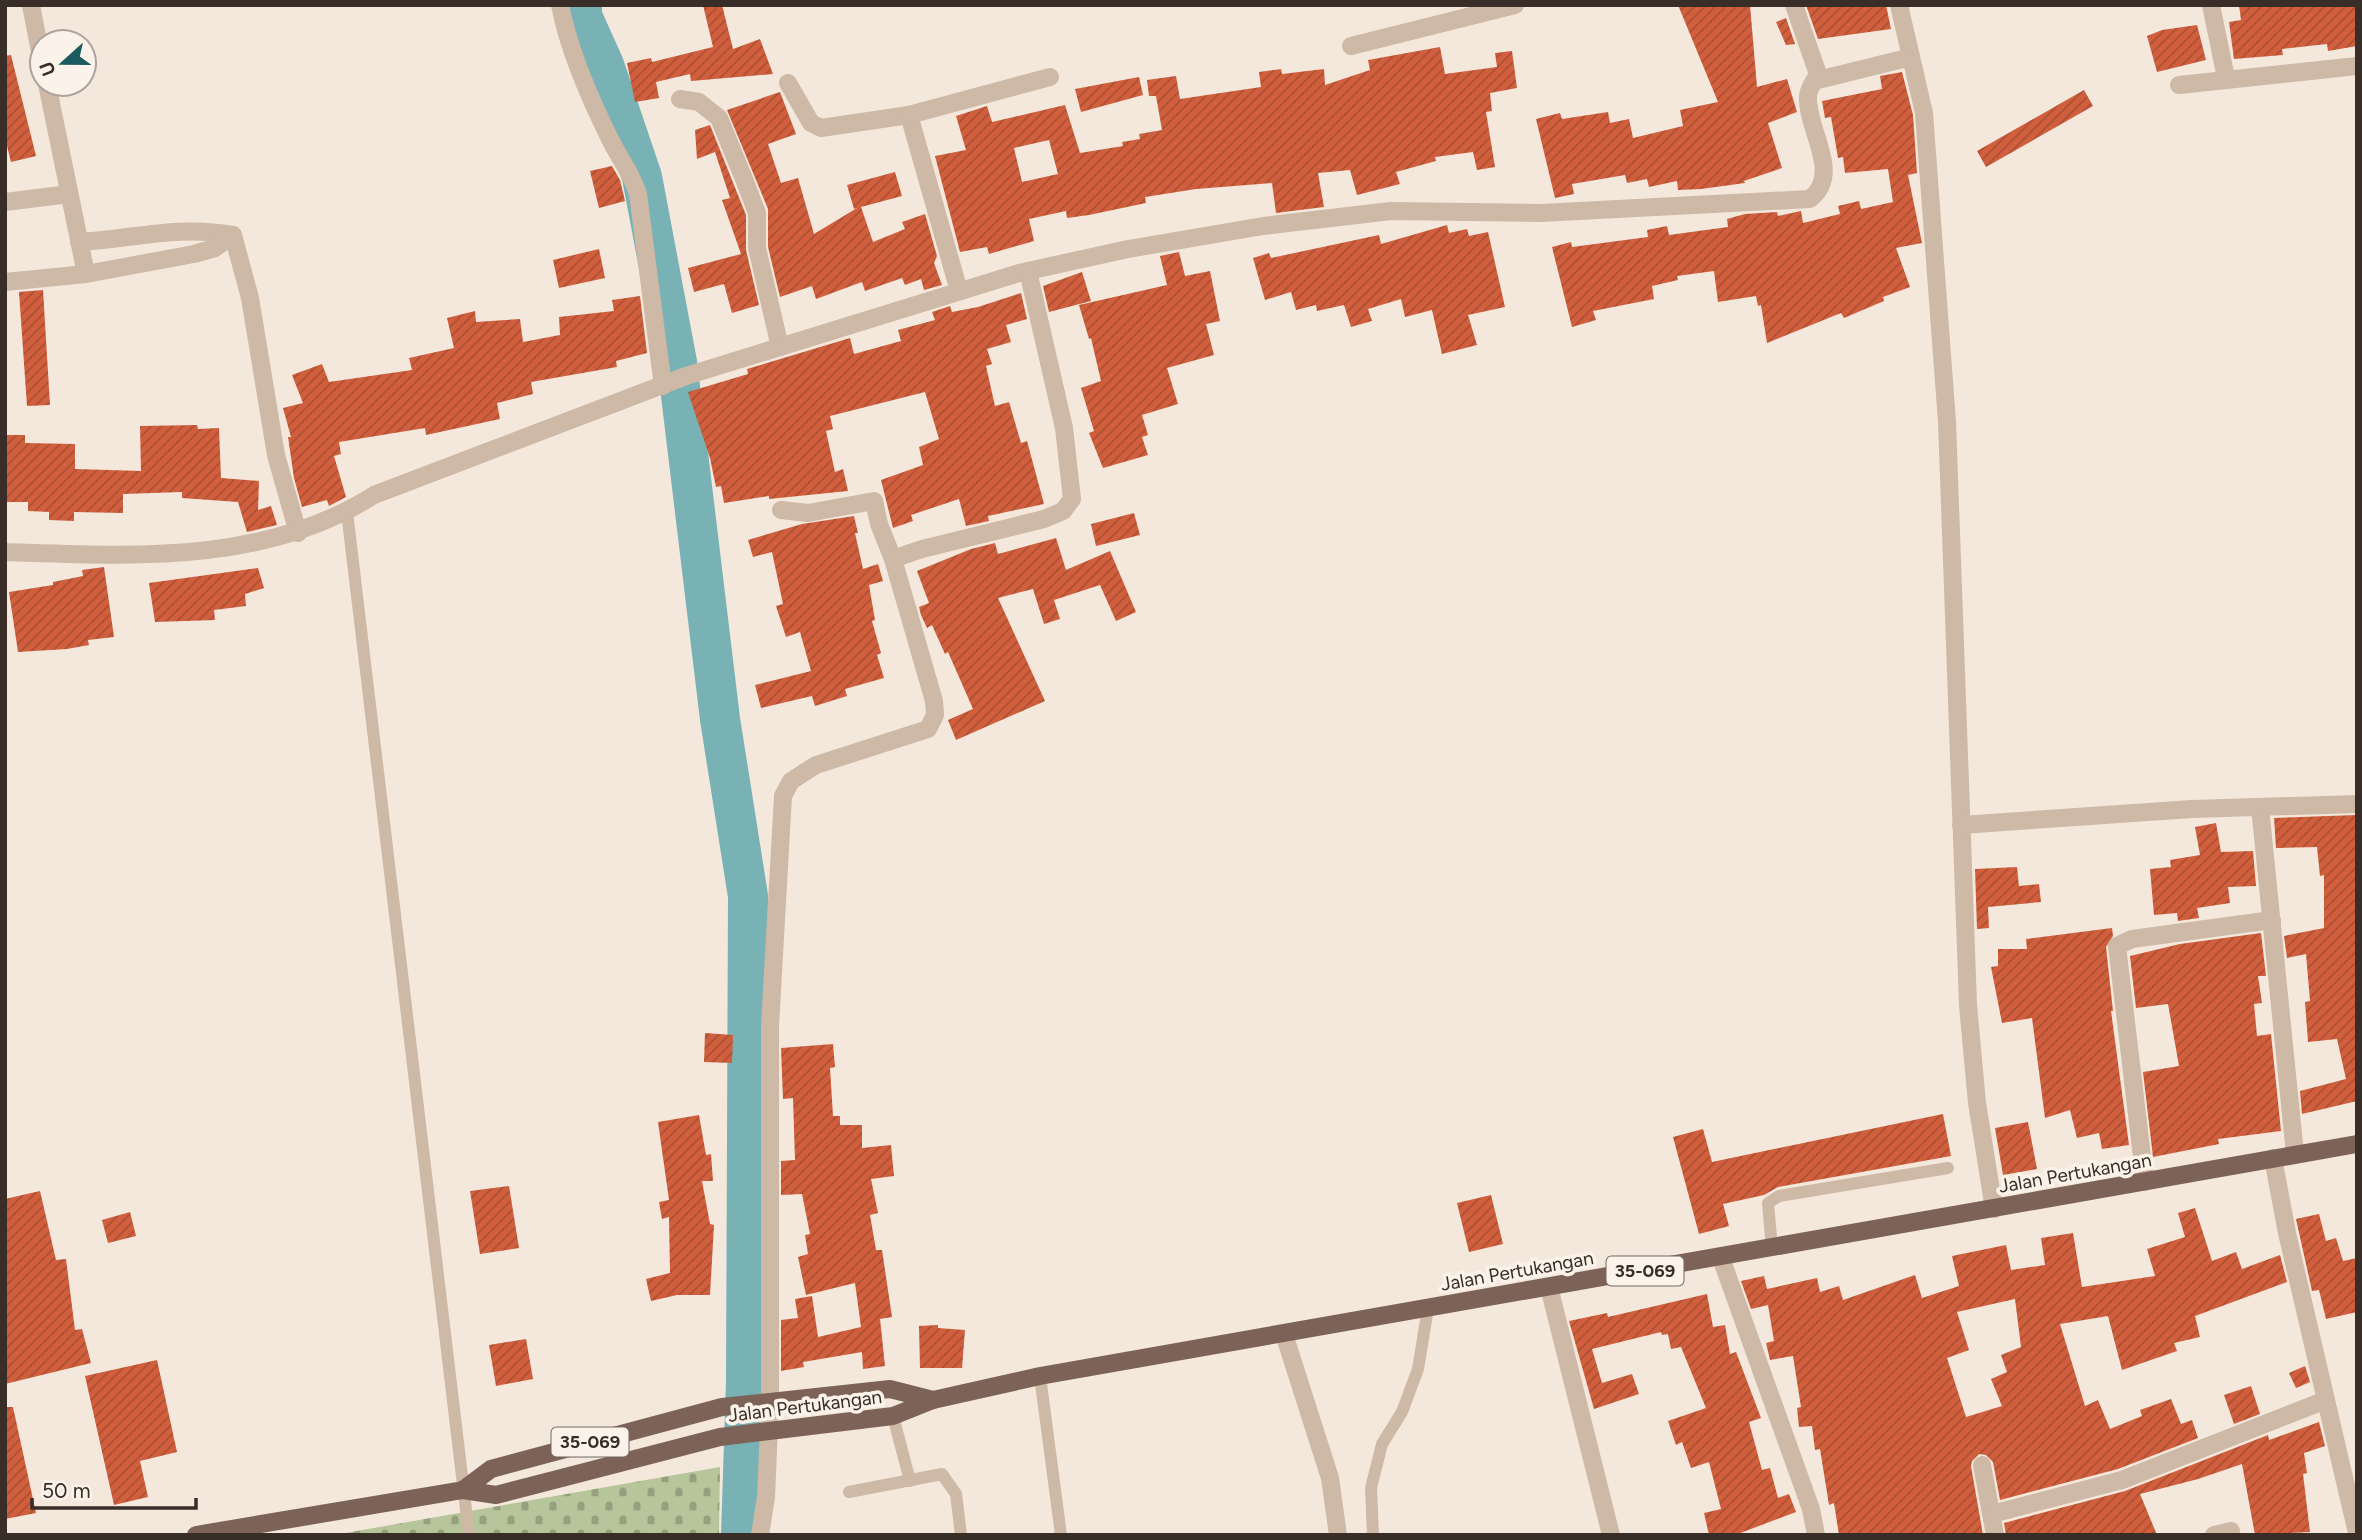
<svg xmlns="http://www.w3.org/2000/svg" width="2362" height="1540" viewBox="0 0 2362 1540" font-family="Figtree,sans-serif">
  <defs>
    <pattern id="cemetery-stones" width="16" height="16" patternUnits="userSpaceOnUse" patternTransform="scale(1.75)"><rect width="16" height="16" fill="#b7c59a"/><path d="M2 7V4a2 2 0 0 1 4 0v3zM10 15v-3a2 2 0 0 1 4 0v3z" fill="#96a07e"/></pattern>
    <pattern id="building-hatch" width="6" height="6" patternUnits="userSpaceOnUse" patternTransform="scale(1.75)"><rect width="6" height="6" fill="#d15f3d"/><path d="M-1 1l2-2M0 6l6-6M5 7l2-2" fill="none" stroke="#ab4f33"/></pattern>
  </defs>
  <rect width="100%" height="100%" fill="#f4e8dc"/>
  <path fill="url(#cemetery-stones)" d="M720,1467l-1,68h-385z"/>
  <g fill="none" stroke-linecap="round" stroke-linejoin="round">
    <path stroke="#78b2b4" stroke-width="40" d="M582,5v11l22,49 38,112 35,185 43,357 28,177 -2,485 -5,154"/>
  </g>
  <g fill="url(#building-hatch)" fill-rule="evenodd">
    <path d="M703,5h19l11,44 27,-10 13,35 -82,7 -1,-7 -34,8 3,16 -24,4 -8,-39 24,-5 1,4 61,-15z"/>
    <path d="M1678,5h72l7,82 30,-8 10,33 -29,11 14,45 -38,13 1,2 -44,6 -23,1 -1,-9 -28,6 -2,-8 -20,4 -2,-8 -53,9 2,10 -19,4 -19,-79 24,-6 2,6 46,-7 2,11 19,-4 4,19 50,-12 -3,-16 38,-8z"/>
    <path d="M1806,5h80l5,24 -73,10z"/>
    <path d="M2239,5h118v41l-29,5 -1,-7 -45,5 1,6 -49,4 -5,-37 12,-2z"/>
    <path d="M1786,18l9,26 -9,1 -10,-23z"/>
    <path d="M2197,25l9,35 -49,12 -10,-36 15,-6z"/>
    <path d="M1440,47l5,27 52,-7 -2,-14 17,-2 5,37 -27,5 2,18 -6,1 9,55 -18,3 -4,-18 -38,5 1,4 -40,11 4,12 -43,11 -7,-25 -32,3 6,34 -48,6 -4,-30 -76,6 -51,8 1,6 -57,12 -22,3 -1,-7 -37,8 5,22 -45,13 -2,-7 -27,5 -25,-96 31,-6 -10,-34 31,-10 5,16 73,-17 15,48 43,-7 -1,-4 18,-3 -1,-5 23,-4 -6,-34h-7l-2,-16 29,-4 4,23 81,-12 -2,-15 22,-3 1,5 42,-5 1,16 45,-15 -2,-10zM1049,140l9,34 -36,8 -8,-34z"/>
    <path d="M11,55l25,101 -25,6 -6,-24v-82z"/>
    <path d="M1902,72l11,43 4,58 -9,2 14,68 -26,5 14,39 -27,10 1,4 -40,17 -3,-5 -74,30 -6,-38 -3,1 -2,-10 -38,6 -4,-31 -37,5 1,4 -26,6 2,13 -61,12 3,9 -24,7 -20,-80 19,-5 1,5 76,-10 -1,-7 20,-4 2,9 59,-8 -1,-8 18,-5 32,-2 1,4 23,-5 2,12 37,-9 -2,-8 21,-5 2,8 32,-7 -5,-33 -43,4 -2,-16 -5,1 -7,-41 -6,1 -3,-17 60,-12 -2,-13z"/>
    <path d="M1139,77l4,18 -62,17 -6,-23z"/>
    <path d="M2084,90l9,16 -107,61 -9,-16z"/>
    <path d="M780,92l16,42 -28,10 13,39 17,-5 16,56 43,-26 -3,1 -7,-24 48,-13 7,24 -41,11 12,35 32,-13 -3,-7 23,-8 12,42 -3,7 8,22 -18,5 -3,-11 -16,6 -3,-7 -37,13 -3,-9 -46,17 -4,-13 -32,11 -12,-50v-38l-41,-99z"/>
    <path d="M710,125l36,90v35l13,55 -27,8 -8,-29 -30,8 -6,-24 53,-14 -19,-54 8,-2 -15,-46 -18,7 -2,-29z"/>
    <path d="M612,166l8,14 5,21 -26,7 -9,-37z"/>
    <path d="M1447,225l2,8 18,-4 2,7 19,-4 17,75 -37,8 9,30 -35,9 -10,-44 -27,7 -4,-18 -33,10 4,12 -21,6 -7,-22 -27,6 -1,-6 -20,5 -5,-18 -26,8 -12,-42 16,-5 2,5 108,-23 2,9z"/>
    <path d="M599,249l6,29 -46,10 -6,-28z"/>
    <path d="M1179,252l6,24 25,-5 10,50 -14,3 8,31 -47,13 11,36 -36,11 6,20 -6,2 6,18 -45,13 -14,-35 5,-2 -13,-43 20,-7 -10,-43 -2,1 -10,-34 88,-20 -7,-29z"/>
    <path d="M1082,272l9,29 -42,11 -6,-26z"/>
    <path d="M43,290l7,115 -23,1 -8,-114z"/>
    <path d="M1021,293l6,26 -21,6 5,17 -24,7 5,15 -6,2 9,40 14,-4 12,41 6,-2 17,63 -56,12 1,5 -23,5 -7,-27 -48,16 2,6 -20,7 -12,-48 42,-15 -4,-18 20,-8 -14,-47 -95,24 3,13 -7,2 9,41 8,-3 5,22 -79,8v-3l-45,7 -3,-17 -5,1 -6,-29 -22,-66 60,-18 -1,-5 103,-31 4,16 47,-13 -3,-11 37,-10 -3,-8 18,-6 2,6 26,-5z"/>
    <path d="M640,296l7,57 -31,8 1,6 -86,15 2,12 -36,9 3,16 -74,16 -1,-7 -86,14 2,12 -7,2 12,41 -17,9 -2,-6 -25,7 -8,-29 -6,-41h3l-8,-29 20,-5 -11,-28 30,-11 7,18 83,-12 -3,-12 45,-10 -7,-30 28,-7 1,11 44,-3 3,23 37,-7 -1,-18 55,-6 -2,-11z"/>
    <path d="M197,425l1,4 21,-1 2,50 38,3 -1,29 13,-4 6,19 -30,7 -9,-30 -56,-4v-6l-59,2v19l-49,-1v9l-25,-1v-8l-21,-1v-9h-23v-67h20v8l50,1v25l66,2 -1,-45z"/>
    <path d="M1134,513l6,22 -44,11 -5,-22z"/>
    <path d="M854,516l4,17h-3l8,36 15,-5 5,17 -14,4 6,35 -3,1 9,32 -4,2 7,23 -39,11 2,7 -32,10 -3,-10 -51,12 -6,-23 56,-14 -11,-39 -14,5 -10,-31 7,-2 -11,-52 -19,5 -5,-17 54,-16z"/>
    <path d="M1056,538l10,32 44,-19 26,61 -20,9 -16,-36 -46,15 6,19 -16,5 -11,-35 -35,9 47,103 -89,39 -8,-20 25,-11 -25,-57 -3,2 -13,-29 -5,3 -6,-13 -2,-8 10,-4 -12,-32 54,-22 24,-6 3,11z"/>
    <path d="M104,567l10,70 -26,3 1,5 -22,4 -49,3 -9,-60 44,-7v-3l30,-6 -1,-6z"/>
    <path d="M258,568l6,20 -19,6 1,12 -32,4 1,10 -60,2 -6,-39z"/>
    <path d="M2357,815v286l-55,13 -2,-23 46,-12 -9,-40 -29,3 -3,-40 5,-1 -4,-47 -19,4 -3,-22 40,-8v-53l-4,1 -3,-29 -41,1 -2,-30z"/>
    <path d="M2216,823l5,29 32,-1 3,35 -28,1 2,16 -33,5 2,10 -21,3 -1,-8 -23,2 -4,-46 21,-2 -1,-7 30,-5 -5,-28z"/>
    <path d="M2017,867l2,19 20,-2 2,18 -53,5 1,21 -12,1 -2,-60z"/>
    <path d="M2112,928l1,8 -7,11 7,64h-2l18,134 -27,4 -3,-16 -22,5 -7,-28 -25,8 -13,-100 -30,5 -11,-56 7,-1v-17h29l-1,-10z"/>
    <path d="M2261,933l5,43h-8l4,27 -8,1 3,32 14,-2 10,97 -63,8 1,5 -66,13 -10,-85 36,-6 -11,-62 -32,4 -6,-52 50,-12z"/>
    <path d="M705,1033l28,2 -1,28 -28,-1z"/>
    <path d="M833,1044l2,23 -5,1 3,48h7v9h22v23l29,-3 3,31 -23,3 7,34 -8,2 6,35h6l10,67 -12,2 5,47 -22,3 -1,-17 -59,10 1,5 -23,4v-51l17,-2 -3,-19 17,-3 6,41 43,-10 -6,-44 -49,12 -8,-38 10,-3 -3,-19 5,-1 -8,-40 -21,1v-34l14,-1 -2,-62 -10,1 -2,-51z"/>
    <path d="M1943,1114l8,42 -173,31 -14,8 -41,9 6,22 -30,8 -26,-97 30,-8 9,33z"/>
    <path d="M699,1115l7,40 5,-1 2,27h-11l8,43 4,1 -4,70h-33l-26,6 -5,-22 24,-6 -1,-56 -7,2 -3,-17 10,-2 -11,-78z"/>
    <path d="M2028,1122l9,47 -34,6 -8,-47z"/>
    <path d="M509,1186l10,62 -39,6 -10,-63z"/>
    <path d="M40,1191l16,69 10,-1 9,71 7,-1 9,34 -86,21v-185z"/>
    <path d="M1491,1195l12,49 -34,8 -12,-49z"/>
    <path d="M2195,1208l17,53 24,-9 6,17 38,-14 7,27 -92,34 5,21 -26,6 3,8 -55,19 -14,-54 -48,8 25,82 13,-6 12,29 32,-13 -2,-6 31,-11 10,25 11,-4 6,18 -80,31 -118,31 -7,-38 -7,-7 -7,-1 -7,7 -1,5 12,69h-144l-5,-32 -5,2 -9,-56 -5,1 -3,-24 -13,1 -2,-19 4,-1 -8,-51 -23,4 -4,-17 8,-2 -6,-36 -17,4 -10,-28 23,-5 3,13 50,-11 3,14 19,-6 4,14 72,-25 7,23 37,-12 -7,-30 54,-11 5,25 34,-5 -4,-27 32,-5 9,54 73,-11 -8,-27 38,-12 -7,-24zM2015,1299l6,48 -20,8 6,17 -16,7 11,27 -36,11 -19,-59 22,-8 -12,-38z"/>
    <path d="M130,1212l6,24 -28,7 -6,-23z"/>
    <path d="M2319,1214l7,27 10,-3 7,23 14,-3v54l-31,7 -7,-29 -7,1 -16,-72z"/>
    <path d="M1707,1294l6,33 12,-2 5,29 6,-2 25,66 -12,4 13,48 8,-2 8,30 11,-4 7,18 -61,23h-26l-5,-22 17,-4 -12,-47 -18,6 -9,-26 -6,3 -8,-24 38,-13 -25,-61 -10,2 -3,-15 -6,1 -1,-3 -69,17 10,34 30,-9 7,20 -45,15 -25,-88 38,-8 1,4z"/>
    <path d="M938,1325v3l27,2 -3,38h-42l-1,-42z"/>
    <path d="M526,1339l7,40 -37,7 -7,-41z"/>
    <path d="M157,1360l20,92 -37,9 8,36 -34,8 -29,-129z"/>
    <path d="M2305,1366l5,16 -14,6 -7,-15z"/>
    <path d="M2251,1386l9,28 -26,10 -10,-29z"/>
    <path d="M5,1407h8l23,106 -31,6z"/>
    <path d="M2319,1422l6,24 -21,7 3,20 -4,1 7,58 -55,3 -13,-71 -44,15 -58,15 17,41h-151l-2,-12 121,-32 143,-56 1,5z"/>
  </g>
  <g fill="none" stroke-linecap="round" stroke-linejoin="round">
    <g stroke="#ceb8a6" stroke-width="12">
      <path d="M347,512l122,1023"/>
      <path d="M1772,1249l-4,-46 11,-7 169,-28"/>
      <path d="M1040,1376l21,159"/>
      <path d="M893,1416l17,65"/>
      <path d="M849,1492l93,-18 14,20 5,41"/>
      <path d="M1373,1535l-2,-47 11,-44 20,-32 16,-43 10,-61"/>
    </g>
    <g stroke="#ceb8a6" stroke-width="18">
      <path d="M31,5l11,57"/>
      <path d="M560,5c9,47 30,94 51,136 10,20 20,31 27,53l25,192"/>
      <path d="M1794,5l25,72"/>
      <path d="M1899,5l25,108 23,309 21,583 9,98 17,106"/>
      <path d="M2211,5l15,73"/>
      <path d="M1351,46l164,-41"/>
      <path d="M788,83l23,40 10,5 88,-13 50,176"/>
      <path d="M47,84l39,190"/>
      <path d="M2179,85l178,-19"/>
      <path d="M680,99l19,3 20,16 25,61 13,34v35l23,99"/>
      <path d="M909,115l141,-38"/>
      <path d="M5,202l64,-8"/>
      <path d="M79,242c54,-3 99,-17 154,-7"/>
      <path d="M5,282l81,-8 108,-20 21,-6 18,-13 17,63 26,157 22,78"/>
      <path d="M781,510l27,3 66,-12 5,23 14,35"/>
      <path d="M5,552c127,4 259,13 369,-57l312,-119 333,-103 109,-24 135,-23 128,-15 150,2 269,-14c33,-26 -4,-69 -2,-103 0,-5 4,-11 6,-15l97,-24"/>
      <path d="M2260,807l35,347"/>
      <path d="M1961,825l231,-16 165,-5"/>
      <path d="M2273,1158l14,75 70,300"/>
      <path d="M2145,1182l-28,-236 15,-7 140,-19"/>
      <path d="M1721,1258l90,251 5,26"/>
      <path d="M1549,1287l62,248"/>
      <path d="M1284,1334l46,144 8,57"/>
      <path d="M1982,1465l13,70"/>
      <path d="M1992,1514l130,-34 204,-80"/>
      <path d="M760,1535l6,-38 4,-94v-377l13,-230 8,-15 25,-16 112,-36 7,-14 -1,-14 -41,-142 29,-10 122,-30 19,-8 9,-12 -8,-71 -36,-157"/>
      <path d="M2214,1535l17,-4"/>
    </g>
    <g stroke="#7d6357" stroke-width="18">
      <path d="M463,1490l28,-21 231,-62 168,-18 43,11"/>
      <path d="M196,1535l267,-45 33,5 224,-58 173,-21 40,-16 107,-24 1317,-232"/>
    </g>
  </g>
  <g text-anchor="middle" dominant-baseline="central" stroke-width="7" stroke-linejoin="round" paint-order="stroke">
    <g fill="#fbf2e9" stroke="#736862" stroke-width="2">
      <rect x="1606.5" y="1256.5" width="77" height="29" rx="5"/>
      <rect x="551.5" y="1427.5" width="77" height="29" rx="5"/>
    </g>
    <g font-size="18" font-weight="bold" fill="#392d28">
      <text x="1645" y="1271">35-069</text>
      <text x="590" y="1442">35-069</text>
    </g>
    <g font-size="19" fill="#392d28" stroke="#fbf2e9">
      <text transform="translate(2075 1173) rotate(-10)">Jalan Pertukangan</text>
      <text transform="translate(1517 1271) rotate(-10)">Jalan Pertukangan</text>
      <text transform="translate(805 1406) rotate(-7)">Jalan Pertukangan</text>
    </g>
  </g>
  <rect width="2362" height="1540" fill="none" stroke="#392d28" stroke-width="14"/>
  <g transform="translate(63 63) rotate(249)"><circle r="33" fill="#fbf2e9" stroke="#ada39c" stroke-width="2"/>
  <path d="M0-5L12 26L0 18L-12 26Z" fill="#195b5f"/>
  <text y="-10" font-size="19" font-weight="bold" text-anchor="middle" fill="#392d28">U</text>
  </g>
  <path d="M32 1498v10h164v-10" fill="none" stroke="#392d28" stroke-width="3.5"/>
  <text x="42" y="1498" font-size="21" fill="#392d28" stroke="#fbf2e9" stroke-width="5" paint-order="stroke">50 m</text>
</svg>
